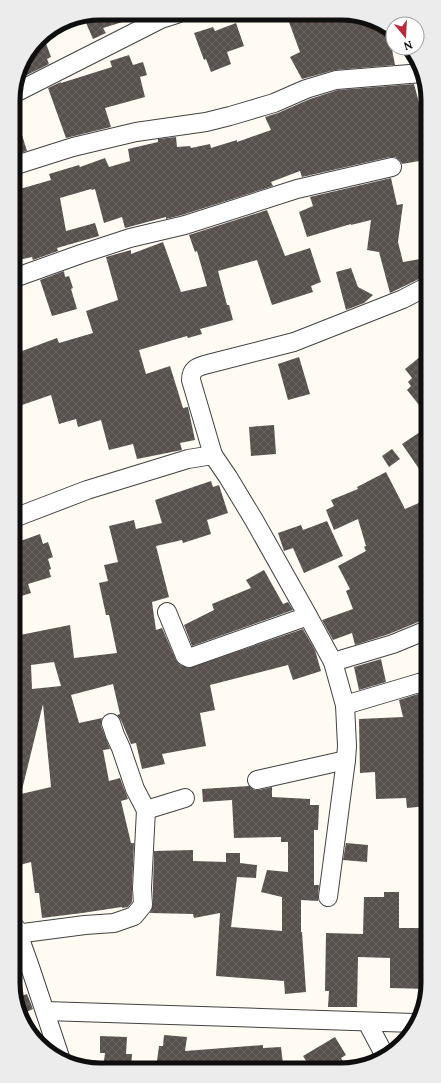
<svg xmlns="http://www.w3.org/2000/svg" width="441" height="1083" viewBox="0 0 441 1083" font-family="Lora,serif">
  <defs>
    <pattern id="building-cross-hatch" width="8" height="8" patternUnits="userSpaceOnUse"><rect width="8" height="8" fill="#58504c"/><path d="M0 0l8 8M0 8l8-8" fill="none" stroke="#6b6561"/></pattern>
  </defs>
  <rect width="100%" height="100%" fill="#fffbf2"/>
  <g fill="url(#building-cross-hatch)" fill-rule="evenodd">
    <path d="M100,13h41l1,3 -39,12 3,5 -13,6 -10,-23z"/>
    <path d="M286,14l72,1 35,18v5l-3,1 5,26 -60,5 -33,9 -12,-22 10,-5z"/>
    <path d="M236,23l8,23 -17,6 4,12 -20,8 -5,-13 -2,1 -10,-27 19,-6 2,4z"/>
    <path d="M43,35l8,22 -4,2 2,5 -32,16 5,-19z"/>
    <path d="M129,55l4,10 10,-3 4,13 -7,2 5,20 -40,11 6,19 -45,11 -18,-50 13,-6v1l51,-16 -2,-6z"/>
    <path d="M414,84l7,26 4,-1v51l-23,4 -3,-4 -4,-3h-5l-88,20 -2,-6 -29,11 2,4 -91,29 -16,4v-2l-41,11 -3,-11 -18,6 -9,-34 -3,1 -1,-1 -31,9 6,33 29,-8 4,13 -42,12 1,3 -25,9 -1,-3 -18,4 -1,-70 38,-11 -2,-6 30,-9 1,2 25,-9 4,9 21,-6 -2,-12 30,-7v-3l18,-2 1,10 13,-1 1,2 19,-4 1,4 26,-8v2l34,-12 -6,-13 13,-4 32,-14 28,-9z"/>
    <path d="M16,116l11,35 -14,4v-38z"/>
    <path d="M391,178l6,27 6,-1 -5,38 5,20 23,-4v19l-5,1 -31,15 -11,-41 -12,-2 4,-30 -20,5v-1l-44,13 -8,-25 14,-6 -3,-9z"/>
    <path d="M267,210l18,46 25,-8 11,34 -10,4 2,6 -41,13 -15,-45 -39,11 9,34h2l4,15 -33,9 2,5 -14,4 -1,-2 -48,14 7,24 24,-8 13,42 5,-1 7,33 -15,3 2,7 -45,9 -4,-15 -24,6 -8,-30 -23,7 -2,-8 -17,5 -8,-29 -29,10 -8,-22v-29l43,-16 2,5 34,-10 -7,-22 32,-11 -12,-43 25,-7v4l32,-12 18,50 26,-6 -10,-35 -2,1 -6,-17z"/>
    <path d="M351,268l7,19 15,8 -9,8 -18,7 -10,-38z"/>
    <path d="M64,271l1,6 4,-1 4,12 -2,1 6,20 -25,7 -12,-36z"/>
    <path d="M426,352v47l-7,6 -12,-15 4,-4 -3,-4 4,-4 -7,-9z"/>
    <path d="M299,357l11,37 -22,6 -10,-36z"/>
    <path d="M274,425l2,29 -25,2 -2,-29z"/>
    <path d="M426,428v51l-24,-35z"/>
    <path d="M392,449l8,10 -11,8 -7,-11z"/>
    <path d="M386,472l19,37 16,-7 5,12 1,106h-4l-34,14 -34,11 -3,-12 -19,7 -11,-20 31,-11 -7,-18 4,-2 -12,-23 28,-15 -2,-4 2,-1 -8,-27 -24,11 -8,-20 8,-4 -3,-6 27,-11 -1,-2z"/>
    <path d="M211,481l2,6 6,-2 9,28 -21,7 4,14 -28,9 -1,-3 -26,6 13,51 -17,5 4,28 6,-2 14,32 4,5 9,3 114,-39 12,21 6,21 -28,9 -5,-15 -78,20 5,25 -15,3 6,33 -44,8 3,10 -23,5 -6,-26 -5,1 -10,-24 -4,-5 3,-1 -7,-30 -42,11 8,28 23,-5 -1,3v5l9,23 -7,1 6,31 11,-3 8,21 -7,2 10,42h3l-2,44v15l-4,5 -6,1v-1l-40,6 -40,5 -3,-25h-4l-4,-31 -15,4 -1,-230 55,-11 4,33 43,-5 -8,-38h-3l-7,-32 9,-2 -4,-16 14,-3 -9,-36 25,-6 2,9 26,-6 -7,-23zM54,662l7,24 -29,3 -1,-24zM43,704l8,83 -30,7z"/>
    <path d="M327,521l16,35 -39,17 -11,-25 -9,3 -6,-18 23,-8 2,5z"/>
    <path d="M40,534l3,10 5,-2 5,15 -5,2 3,10 -2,1 2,7 -23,7 3,9 -16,5v-55z"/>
    <path d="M264,570l19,34 5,-2 5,8 -101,36 -8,-21 30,-15 -2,-6 39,-16 -5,-8z"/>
    <path d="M381,659l5,23 -27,8 -5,-23z"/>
    <path d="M421,693h6l-1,72 1,41 -20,2 -1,-10 -30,1 -1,-27 -15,1 -1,-54 44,-2 -4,-17z"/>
    <path d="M249,786l5,4h5l13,-3v10l38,2v6h9l-1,25h-4v55h5l-1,11v5l-17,-1v32h1l4,60 -21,2 -1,-13 -68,-5 4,-63 -26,5 -1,-4 -43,-1 3,-9v-16l1,-37 39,-1v11l33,1v-9h14v10l17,2 -1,13 -19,-1 -6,50 51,4v-34l-21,-5 6,-22 21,2v-30h-7v-5l-47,1 -2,-38 -29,2 -1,-13z"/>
    <path d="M346,843l22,2 -1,17 -24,-2z"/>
    <path d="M384,892h15v36h23v18h6v43l-38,-1v-30l-32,-1 -1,50h-29l1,-16h-4l1,-58 37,1 1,-37h20z"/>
    <path d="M27,994l6,15 -11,5 -6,-9v-7z"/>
    <path d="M164,1035l23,2 -2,14 78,-6v3l18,-1 2,17 -19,2v2h-108l3,-22h4z"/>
    <path d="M100,1036l27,1 -1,17h6l-1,14h-21l1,-7h-7l1,-8h-5z"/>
    <path d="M335,1037l11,18 -5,3 6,9h-37l-7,-11z"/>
  </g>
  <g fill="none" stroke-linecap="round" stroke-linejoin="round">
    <g stroke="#424242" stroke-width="20">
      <g id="minor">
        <path d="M13,94l148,-75 16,-5"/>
        <path d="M13,166l60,-19 63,-15 70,-10 24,-6 44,-13 32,-14 30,-9 86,-7"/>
        <path d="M14,278l67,-24 49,-16 55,-13 112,-36 95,-22"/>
        <path d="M213,455l-22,-75c0,-12 7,-13 17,-16l86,-22 109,-43 23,-12"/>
        <path d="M14,518l73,-28 101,-31 25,-4 15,22 26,43 54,96 25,46 12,43 2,41 -1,14 -18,137"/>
        <path d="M167,612l18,44 4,2 119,-42"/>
        <path d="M333,662l60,-18 34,-14"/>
        <path d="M345,705l74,-22 8,-1"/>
        <path d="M111,723l4,12 6,13 14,41 11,21"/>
        <path d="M257,780l89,-20"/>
        <path d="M16,928l14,39 30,90"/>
        <path d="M16,934l69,-9 29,-2 20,-7 9,-11 -1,-17 4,-78 39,-12"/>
        <path d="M45,1011l369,12"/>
        <path d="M367,1022l17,32"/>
      </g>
    </g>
    <use href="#minor" stroke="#fff" stroke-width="18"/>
  </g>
  <path d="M0 0H441V1083H0ZM100 20H341A80 80 0 0 1 421 100V983A80 80 0 0 1 341 1063H100A80 80 0 0 1 20 983V100A80 80 0 0 1 100 20Z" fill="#ececec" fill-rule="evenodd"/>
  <path fill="none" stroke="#0f0f0f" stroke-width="5" d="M100 20H341A80 80 0 0 1 421 100V983A80 80 0 0 1 341 1063H100A80 80 0 0 1 20 983V100A80 80 0 0 1 100 20Z"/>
  <g transform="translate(405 36) rotate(162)"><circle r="19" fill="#ffffff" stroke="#9f9f9f"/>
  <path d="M0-3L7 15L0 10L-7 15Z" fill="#bc2a3a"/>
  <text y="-6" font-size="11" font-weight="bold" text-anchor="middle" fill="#0f0f0f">N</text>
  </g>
</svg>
